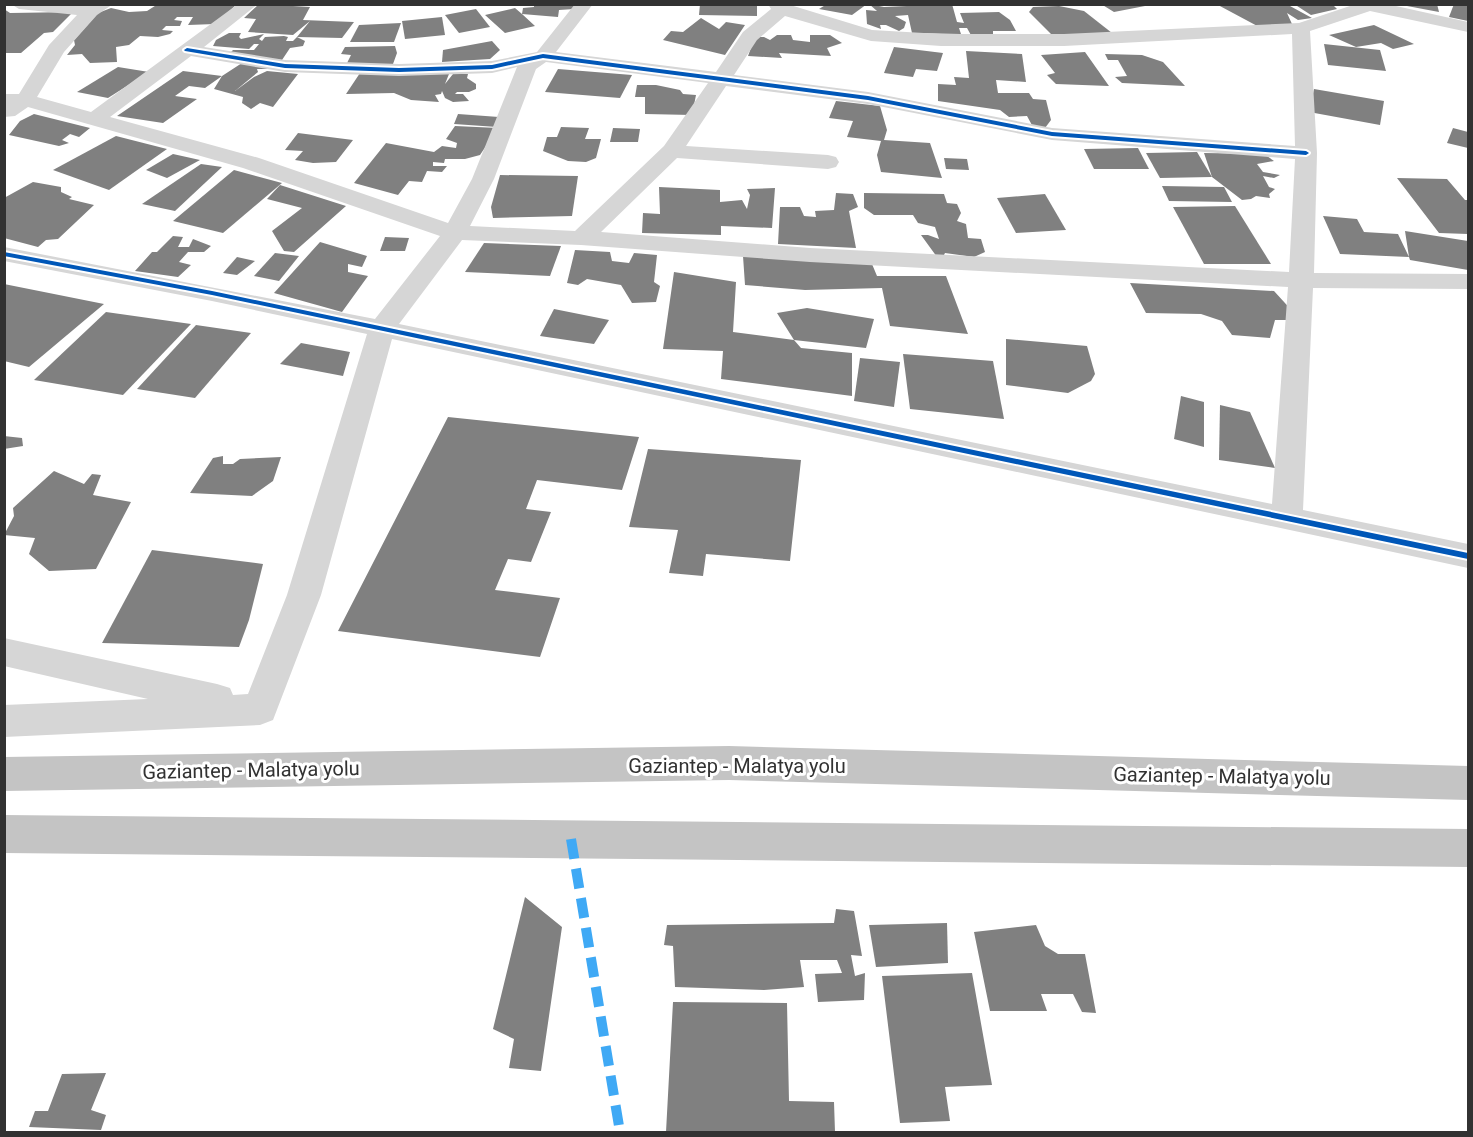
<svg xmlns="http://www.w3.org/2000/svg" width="1473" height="1137" viewBox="0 0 1473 1137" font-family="Roboto,sans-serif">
  <rect width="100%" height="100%" fill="#fff"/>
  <g fill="#808080">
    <path d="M158,4l78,1 -21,19 -27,1 5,-8h-16l-3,3 8,1 -2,5h-14l-4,4 11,1 -3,3 -12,3 -18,-1 -11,9 -13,2 1,15 -27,1 -8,-9 -15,1 8,-10 -1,-5 24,-27 13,-5 18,4 18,-1z"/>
    <path d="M259,4l51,3 -7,13 51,2 -12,16 -45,-1 13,-16 -17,14 -45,-3 8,-13 -12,-1z"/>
    <path d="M534,4h42l-2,5 -15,1 -1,7 -36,-3 13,12 -30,7 -20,-18 30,-7 7,6 1,-6 11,-1z"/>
    <path d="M700,4h57v12l-58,-1z"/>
    <path d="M827,4h40l-15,11 -33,-6z"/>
    <path d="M869,4l15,3 68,-3 5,18 7,1 -4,-10 39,-1 11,8 6,11h-23v3l-21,3 -5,-9h-8l2,6 -49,-1 -4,-18 -13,1 11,6 -2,6 -5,3 -13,-6h-6l1,4 -14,-5 -1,-14 11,1z"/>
    <path d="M1101,4h44v2l-31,6z"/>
    <path d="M1226,4l64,2 22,12 -14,2 -11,-7 5,11 -31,4 -43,-23z"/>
    <path d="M1294,4h38l5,5 -26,6z"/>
    <path d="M1407,4h30l2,8 -32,-6z"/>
    <path d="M1454,4h14v17l-19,-4z"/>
    <path d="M1059,6l25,5 28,22 -58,4 -25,-25 4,-5z"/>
    <path d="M4,9l6,4 63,-1 -20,20 -9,1 -23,20h-17z"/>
    <path d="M476,9l14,18 -31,6 -14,-18z"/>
    <path d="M442,17l3,18 -40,4 -3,-18z"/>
    <path d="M701,18l18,11 7,-7 19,3 -20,30 -62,-15 8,-9 12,1z"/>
    <path d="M401,23l-7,19h-44l9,-17z"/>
    <path d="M1374,25l40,19 -21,5 -12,-6 -25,4 -27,-12z"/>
    <path d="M229,33h12l-2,4 2,2 23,-5 -5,5 3,2 3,-4 19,-1 4,1 -2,4h7l4,-4 8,4 -2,5 -13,2 -8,12 -53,-6 4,-4h21l5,-6h-5l-5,5 -36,-3 3,-6z"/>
    <path d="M777,35h14l2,5 17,2v-7h20l12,8 -15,5 4,8 -52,-3 3,5 -34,-2 7,-19h9l6,3z"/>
    <path d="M492,41l8,9 -10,9 -48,3 1,-12z"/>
    <path d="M1324,44l56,6 6,21 -58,-6z"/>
    <path d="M395,46l2,7 -4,11 -49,5 7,-14 -10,-1 4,-7z"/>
    <path d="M894,47l49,6 -6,18 -21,-2 -3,8 -29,-4z"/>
    <path d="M966,51l56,3 4,28 -30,-2 2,13h31l4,6 13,1 5,20 -6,8 -12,-1 -6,-11 -18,1 -9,-7 -62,-9v-17l18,1 -2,-8 15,1z"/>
    <path d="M1085,52l24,34 -53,-2 -9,-9 8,-2 -14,-18z"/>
    <path d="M1105,54l37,1 21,7 22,24 -63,-3 -7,-6 12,-1 -9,-16h-10z"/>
    <path d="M242,63l27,3 -1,3h-11l1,3 -23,19 19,-14 13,-6 31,3 -25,33 -13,-4 -9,6 -9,-6 1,-6 -29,-8 8,-13z"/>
    <path d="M118,67l31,5 -41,26 -31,-6z"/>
    <path d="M558,69l74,6 -12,23 -75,-6z"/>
    <path d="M183,71l39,5 -17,12 -16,-2 -14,10 22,3 -34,24 -46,-7z"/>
    <path d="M360,73l89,1 -4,10 8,-10h15l-1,4 9,6v5l-7,3h-12l-2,2h8l6,7 -16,1 -8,-4 -3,-7 -1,3 -6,1 4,7 -28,-2 -17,-7 -48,1z"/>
    <path d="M637,85h19l24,5 3,4 13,1 -4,20 -47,-1v-17h-10z"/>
    <path d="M1314,89l70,12 -4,24 -71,-13z"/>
    <path d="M836,101l44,5 7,24 -3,10 46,3 12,35 -61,-6 -4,-17 4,-14 -34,-4 6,-16 -24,-3z"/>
    <path d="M34,114l56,14 -11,9 -9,-3 -8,6 7,3 -10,3 -50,-11 11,-14z"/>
    <path d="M458,114l41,3 -2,10 -43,-3z"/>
    <path d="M455,126l43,2 -18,27 -15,4h-20l-1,4 -11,-1v4h14l-5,6 -15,-1 -5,11 -13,-1 -11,14 -44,-12 32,-40 48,9 8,-6 14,2 1,-5 -11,-4z"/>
    <path d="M561,127l28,1 -4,11h16l-5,19 -10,4 -18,-1 -25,-10 4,-14h10z"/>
    <path d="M613,128l27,1 -2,13h-28z"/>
    <path d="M1453,128l15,4v16l-21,-5z"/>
    <path d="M298,133l55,7 -17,22 -23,1 -18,-3 8,-9 -18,-1z"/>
    <path d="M116,136l51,13 -58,41 -56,-20z"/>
    <path d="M1138,148l11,21h-55l-10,-20z"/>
    <path d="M1197,152l15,25 -52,1 -14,-25z"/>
    <path d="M1204,153l60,1 10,7 -17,3 6,8 17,3 -6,3 -11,-2 6,11 6,2 -6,5 1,4 -14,-2 -5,3 -9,1 -30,-23z"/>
    <path d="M173,154l27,6 -33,18 -21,-8z"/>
    <path d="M944,158l23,1 2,11 -23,-1z"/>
    <path d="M201,164l21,3 -47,44 -33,-7z"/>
    <path d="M234,170l48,13 -59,50 -50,-12z"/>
    <path d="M500,175l78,1 -6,40 -79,2 -2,-11z"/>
    <path d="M1397,178l50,1 18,21h3v34l-29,-1z"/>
    <path d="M33,182l28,5v5l11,5 -3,2 25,6 -36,34 -12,1 -8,7 -34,-9v-40z"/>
    <path d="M280,185l66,21 -52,46 -10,-1 -12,-20 30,-23 -35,-9z"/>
    <path d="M1162,186l62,1 8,15 -63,-1z"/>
    <path d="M659,187l61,3v12l22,-2 5,9 3,-14 -3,-6 28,-1 -3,40 -51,-2v9l-79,-2 1,-20 17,1z"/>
    <path d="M836,193l17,1 5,13 -9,4 7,37 -78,-4 2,-37h20l4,9 12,1 -1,-6 19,-1z"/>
    <path d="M864,193l80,1 3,9 10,1 4,9 -4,8 9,3 2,14 13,1 4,13 -11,5 -29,-4 -2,4h-6l-16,-22h7l11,4 -4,-12 -17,-4 -5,-8h-39l-10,-7z"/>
    <path d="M1045,194l21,36 -50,3 -19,-35z"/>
    <path d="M1235,206l36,58h-67l-31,-57z"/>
    <path d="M1323,216l34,3 7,13 34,2 11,23 -4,-26 63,10v29l-58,-10 -1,-3 -69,-3z"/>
    <path d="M173,236l10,1 -5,10h11l4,-8 18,7 -7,6h-16l-9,10 12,3 -13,12 -43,-6 17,-19h5z"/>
    <path d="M385,237l24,1 -4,13h-25z"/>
    <path d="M320,242l47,14 -5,11 -14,-3v8l20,4 -26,36 -68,-19z"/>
    <path d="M484,243l77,3 -11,30 -85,-4z"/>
    <path d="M575,250l35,2 2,9 17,2 5,-10 23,2 -3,27 6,4 -4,16 -24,1 -11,-18 -34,-6 -9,6 -11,-2z"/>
    <path d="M275,253l24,3 -20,25 -25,-5z"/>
    <path d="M743,256l129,8 5,12h69l22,58 -78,-8 -8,-38 -77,2 -60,-5z"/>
    <path d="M237,257l18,4 -18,14 -14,-2z"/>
    <path d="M674,272l62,10 -3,50 61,8 -17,-27 30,-5 67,11 -8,29 -72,-8 7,8 51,5v43l-131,-17 2,-28 -60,-2z"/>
    <path d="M1130,283l144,8 21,23 -4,6h-16l-5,18 -38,-3 -10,-14 -21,-7 -55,-1z"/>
    <path d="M4,284l100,20 -75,63 -25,-6z"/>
    <path d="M554,309l55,11 -15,24 -54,-8z"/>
    <path d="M106,312l85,12 -68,71 -89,-15z"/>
    <path d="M196,325l55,8 -56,65 -58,-9z"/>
    <path d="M1006,339l81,7 8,28 -4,7 -23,12 -62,-8z"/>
    <path d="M301,343l49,9 -7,24 -63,-12z"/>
    <path d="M903,354l90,7 11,58 -94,-10z"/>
    <path d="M860,358l40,4 -6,45 -40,-6z"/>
    <path d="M1181,396l23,6v45l-30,-8z"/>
    <path d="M1220,405l30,7 25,56 -56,-8z"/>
    <path d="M448,417l191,20 -17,53 -85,-10 -11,29 25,3 -20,50 -23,-3 -13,31 65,8 -20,59 -202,-26z"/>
    <path d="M4,436l18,2 1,8 -19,3z"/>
    <path d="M648,449l153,11 -11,101 -84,-7 -3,22 -34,-3 9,-43 -49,-3z"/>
    <path d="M223,456v8h10l7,-5 41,-2 -8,24 -21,15 -62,-3 23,-35z"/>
    <path d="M54,471l30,13 8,-10 9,1 -8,20 38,7 -35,67 -47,2 -20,-17 6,-16 -31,-3 10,-19 -1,-8z"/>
    <path d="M152,550l111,14 -14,56 -10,27 -137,-4z"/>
    <path d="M525,897l37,30 -21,144 -32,-3 5,-29 -21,-10z"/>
    <path d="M836,909l18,2 8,45 -11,-1 4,21 10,-3 -1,27 -46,2 -3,-28 27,-1 -5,-13h-37l4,27 -40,3 -89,-3 -2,-41 -9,-1 3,-20 167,-2z"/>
    <path d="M947,923l1,40 -72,4 -7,-42z"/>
    <path d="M1036,925l9,21 13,8h27l11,59 -14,-1 -9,-18h-32l6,17h-57l-16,-79z"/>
    <path d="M972,973l20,112 -47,2 5,34 -50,2 -18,-147z"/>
    <path d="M673,1002l114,1 2,98 45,1 1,30h-169z"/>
    <path d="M106,1073l-15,37 15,5 -5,15 -72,-3 6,-16h13l14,-37z"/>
  </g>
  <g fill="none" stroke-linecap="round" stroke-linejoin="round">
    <path fill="#d6d6d6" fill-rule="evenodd" d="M11,4h102l-16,11 -33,37 -27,45 54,15 147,-108h20l-54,43 81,13 114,4 93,-3 45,-9 38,-48h18l-37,48 160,20 27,-40 28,-23 -3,-5h19l85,26 69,4h123l235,-11 57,-19h31l81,18v10l-98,-21 -60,20 7,122 -3,120 154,1v15l-155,-1 -10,222 165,34v24l-1076,-229 -71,256 -48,125 -13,5 -256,12v-32l144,-6 -144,-33v-28l213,46 13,4 3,7 15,-1 39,-99 80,-261 -155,-33 -208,-40v-14l371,72 65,-83 -197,-68 -215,-61 -13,9 -11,1v-23h15l30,-49 28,-30 -58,-6zM785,16l86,25 70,5h123l228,-12 3,112 -243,-18 -184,-36 -134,-17 23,-35zM191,56l94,16 114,4 93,-3 25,-6 -45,112 -24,44 -189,-65 -149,-41zM546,62l162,21 -44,63 -89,85 -105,-5 24,-47 42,-110zM726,86l142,18 184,36 243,19 -6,113 -479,-24 -209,-16 76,-74 151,11 8,-2 3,-5 -3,-5 -8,-2 -142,-9zM462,240l119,5 229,17 478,25 -16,217 -873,-180z"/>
    <g fill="#c4c4c4" fill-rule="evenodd">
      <path d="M729,746l739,20v34l-739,-20 -725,11v-34z"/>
      <path d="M4,815l1464,14v38l-1464,-14z"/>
    </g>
    <path stroke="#3fa9f5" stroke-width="10" stroke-dasharray="20 10" stroke-linecap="butt" d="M571,839l49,293"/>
    <g stroke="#fff" stroke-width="4">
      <g id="cycleway">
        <path d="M187,48l98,16 114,4 93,-3 51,-11 325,42 184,36 254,19 3,2 -3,2 -254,-19 -184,-36 -325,-42 -51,11 -93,3 -114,-4 -100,-17 -1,-1z"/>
        <path d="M4,252l208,39 1256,262v6l-1256,-264 -208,-39z"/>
      </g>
    </g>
    <use href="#cycleway" fill="#0057b8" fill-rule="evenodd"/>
  </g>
  <g text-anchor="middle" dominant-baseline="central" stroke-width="6" stroke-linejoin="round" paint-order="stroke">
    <g font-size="20" fill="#323232" stroke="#fff">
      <text x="737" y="766">Gaziantep - Malatya yolu</text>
      <text transform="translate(251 770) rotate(-1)">Gaziantep - Malatya yolu</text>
      <text transform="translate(1222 776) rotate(1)">Gaziantep - Malatya yolu</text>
    </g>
  </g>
  <rect width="1473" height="1137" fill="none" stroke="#323232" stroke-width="12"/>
</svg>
